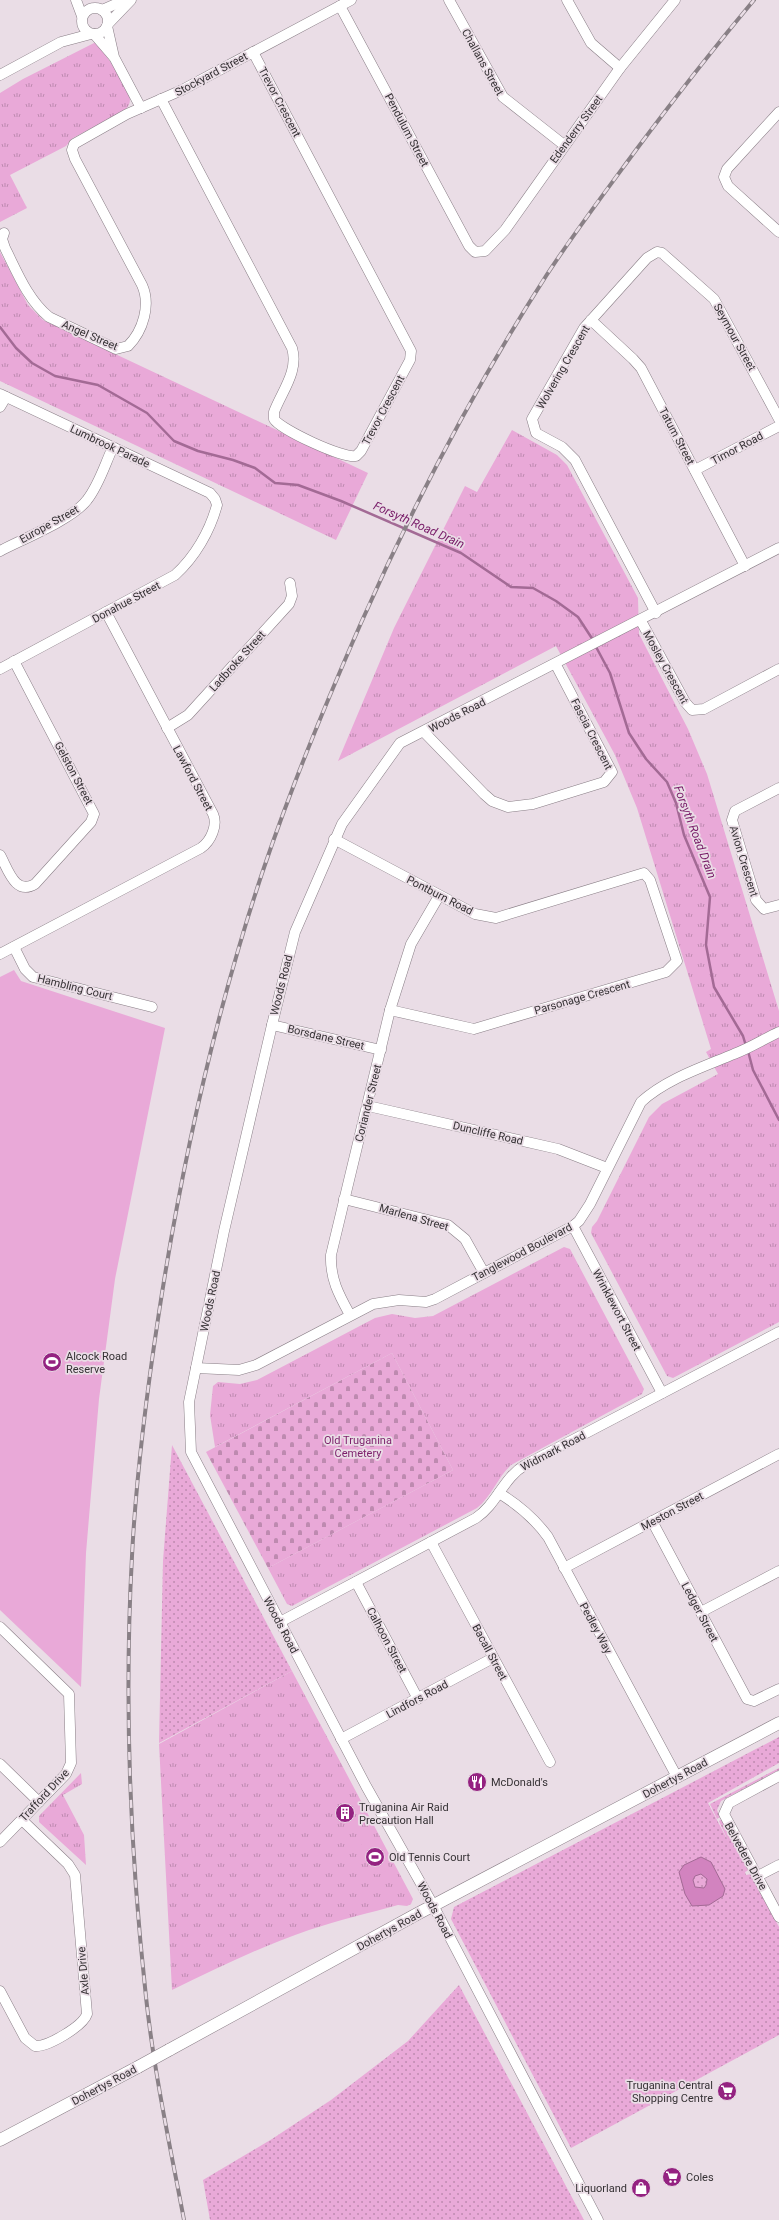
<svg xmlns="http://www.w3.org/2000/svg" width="779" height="2220" font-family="Roboto,sans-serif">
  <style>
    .grass { fill: url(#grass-dots) }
    .cemetery { fill: url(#cemetery-stones) }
    .park { fill: url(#park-tufts) }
    .garden { fill: #e9a9d8 }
    .water { fill: #d283bf; stroke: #a36a95; fill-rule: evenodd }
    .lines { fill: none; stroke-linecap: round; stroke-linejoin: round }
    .stream { stroke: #a36a95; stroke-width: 2.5 }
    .minor-casing { stroke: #897e86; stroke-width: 11 }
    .major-casing { stroke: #897e86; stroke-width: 13 }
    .minor { stroke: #fff; stroke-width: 10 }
    .major { stroke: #fff; stroke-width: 12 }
    .rail-casing { stroke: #898086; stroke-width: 4 }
    .rail { stroke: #eadde6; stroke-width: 2.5; stroke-dasharray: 8; stroke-linecap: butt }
    .major-bridge-casing { stroke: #897e86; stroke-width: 13; stroke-linecap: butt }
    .major-bridge { stroke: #fff; stroke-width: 12 }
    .labels { text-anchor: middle; stroke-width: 3.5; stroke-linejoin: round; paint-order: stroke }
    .street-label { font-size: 11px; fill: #353134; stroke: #eadde6 }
    .poi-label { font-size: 11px; fill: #353134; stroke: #eadde6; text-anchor: start }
    .park-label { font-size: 11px; fill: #7c1f6b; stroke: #eadde6 }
    .water-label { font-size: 12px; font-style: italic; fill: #771a67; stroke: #eadde6 }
  </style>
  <defs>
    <pattern id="grass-dots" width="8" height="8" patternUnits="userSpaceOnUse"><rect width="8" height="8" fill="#e9a9d8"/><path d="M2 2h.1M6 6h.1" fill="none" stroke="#be8ab0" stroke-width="1.8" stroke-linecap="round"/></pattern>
    <pattern id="cemetery-stones" width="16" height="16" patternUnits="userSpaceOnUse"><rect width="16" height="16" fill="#e9a9d8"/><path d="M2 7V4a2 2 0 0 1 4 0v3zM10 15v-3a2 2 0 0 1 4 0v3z" fill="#be8ab0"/></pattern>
    <pattern id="park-tufts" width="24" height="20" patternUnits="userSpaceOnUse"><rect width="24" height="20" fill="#e9a9d8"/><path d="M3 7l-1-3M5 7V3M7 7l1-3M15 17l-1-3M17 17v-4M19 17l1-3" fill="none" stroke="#be8ab0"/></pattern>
  </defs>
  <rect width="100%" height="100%" fill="#eadde6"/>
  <g class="grass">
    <polygon points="172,1445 292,1671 159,1743 163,1561"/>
    <polygon points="779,1737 779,1763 708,1803 728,1841 719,1821 722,1819 749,1870 745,1872 746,1875 751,1874 779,1927 779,2035 571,2148 451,1919 454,1907"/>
    <polygon points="779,1768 779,1770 721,1801 717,1810 720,1817 717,1819 710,1804"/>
    <polygon points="459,1985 584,2220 210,2220 203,2180 272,2139 331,2100 408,2041"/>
  </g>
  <polygon class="cemetery" points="392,1353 453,1470 268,1568 206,1452"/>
  <g class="park">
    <path d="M 96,42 C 105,54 128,85 130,99 C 130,104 128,107 125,110 L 73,138 L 66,146 L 10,175 L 27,208 L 0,222 L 0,93 L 23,79 Z"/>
    <polygon points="0,252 28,305 43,320 368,473 336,540 0,381"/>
    <polygon points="512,430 557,455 567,465 638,598 639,634 688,729 707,774 779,1011 779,1322 673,1378 667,1376 591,1233 592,1227 597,1221 649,1117 662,1104 718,1074 706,1052 711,1049 637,808 615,755 556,646 338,761 394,628 465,486 477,492"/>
    <path d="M 564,1247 L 570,1249 L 644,1389 L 642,1394 L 511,1465 C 497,1478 492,1496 477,1508 L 292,1606 L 287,1604 L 268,1568 L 453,1470 L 392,1353 L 215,1447 L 210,1415 L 213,1386 L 218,1382 L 240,1384 L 257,1380 L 375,1318 L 392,1314 L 415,1318 L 433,1316 Z"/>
    <path d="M 292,1671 L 413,1899 L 411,1904 L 407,1906 L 398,1905 C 369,1913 339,1920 309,1930 C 262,1946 217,1968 172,1990 L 159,1744 Z"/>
    <polygon points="81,1773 82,1784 63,1795 84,1835 86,1865 39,1822 39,1816"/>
  </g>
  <g class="garden">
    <polygon points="14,970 21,981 165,1028 115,1279 99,1399 86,1553 81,1687 0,1610 0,977"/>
    <polygon points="374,1838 390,1869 376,1875 360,1845"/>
  </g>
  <path class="water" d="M 701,1857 L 711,1862 L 725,1889 L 723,1896 L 709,1905 L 692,1906 L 685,1894 L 679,1872 L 684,1865 ZM 701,1874 L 707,1879 L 706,1885 L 704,1888 L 695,1887 L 693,1880 L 695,1876 Z"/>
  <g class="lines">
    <g class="stream">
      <polyline points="0,327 16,348 32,363 55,376 98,385 147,413 174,441 198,451 233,460 255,468 275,483 298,485 341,501 461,553 511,587 533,588 556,601 578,617 593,640"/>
      <polyline points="595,645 610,673 629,733 646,759 667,782 676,803 684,835 710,897 706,945 714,987 743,1036 746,1046"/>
      <polyline points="748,1051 753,1070 779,1120"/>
    </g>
    <g class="minor-casing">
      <g id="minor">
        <polyline points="76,0 82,16"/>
        <polyline points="449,0 503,97 564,145"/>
        <polyline points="567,0 591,43 620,68"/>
        <polyline points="340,6 469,246 475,252 485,251 505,230 620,68 675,0"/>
        <circle cx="95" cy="21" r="13"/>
        <polyline points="102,10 125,0"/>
        <polyline points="108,24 131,0"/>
        <polyline points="107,26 114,57 141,108"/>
        <polyline points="94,34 113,56"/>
        <polyline points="0,75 61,42 91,34"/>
        <path d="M 161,99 L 292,348 C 299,371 282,391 274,412 L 274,419 C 281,430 344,459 356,456 L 361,451 L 410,360 L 411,351 L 253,52"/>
        <polyline points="779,112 727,169 724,177 728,186 779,232"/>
        <path d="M 4,233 L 2,239 L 5,248 C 17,272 28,300 49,317 L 116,349 L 128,346 C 143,331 151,305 142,285 L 75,159 L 72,150 L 74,144 L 127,114 L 182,90 L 351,0"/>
        <polyline points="591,320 633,359 641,368 745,566"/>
        <path d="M 0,394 L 210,493 L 215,499 L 217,505 C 210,531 195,557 175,575 L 0,669"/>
        <polyline points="0,407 6,397"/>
        <polyline points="695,470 779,426"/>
        <path d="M 0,551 C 23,539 73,519 87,500 C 99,485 105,464 113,447"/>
        <polyline points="656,613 575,460 562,447 536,433 532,419 584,328 647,258 657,252 662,253 714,299 779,419"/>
        <polyline points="641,621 685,702 692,710 704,709 779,669"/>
        <polyline points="167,728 188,715 289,604 292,596 290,583"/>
        <polyline points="424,732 484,794 492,801 508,807 533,804 604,782 612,772 556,665"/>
        <polyline points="779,788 735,811 732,820 756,900 764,909 779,905"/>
        <polyline points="334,839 475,914 496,918 644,873 650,880 677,961 666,972 474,1029 390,1010"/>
        <path d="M 0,855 C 8,869 15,896 35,884 L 91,822 L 94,814 L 14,661"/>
        <polyline points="14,947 25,969 33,977 152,1007"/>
        <path d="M 0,954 L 201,848 C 211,841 218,825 213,814 L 106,612"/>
        <polyline points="272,1025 381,1050"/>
        <polyline points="368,1106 558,1149 607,1168"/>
        <polyline points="344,1199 448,1225 465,1239 484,1273"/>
        <polyline points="573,1226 662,1393"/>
        <path d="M 350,1315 C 339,1295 330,1279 331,1255 L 390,1010 L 411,944 L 439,896"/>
        <path d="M 196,1368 L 239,1370 L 256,1365 L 373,1304 L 399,1300 L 426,1302 L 435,1299 L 573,1226 L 579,1221 L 590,1204 L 641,1102 C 666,1079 703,1067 734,1054 C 750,1048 764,1039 779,1032"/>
        <path d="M 499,1493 C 517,1504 535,1519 548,1537 L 677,1777"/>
        <polyline points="652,1521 747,1699 754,1701 779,1689"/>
        <polyline points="431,1542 550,1762"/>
        <polyline points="564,1568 779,1454"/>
        <polyline points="356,1582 418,1699"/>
        <polyline points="701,1612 779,1571"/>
        <path d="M 280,1622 L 476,1518 C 497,1504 503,1478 525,1465 L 779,1332"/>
        <polyline points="0,1627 69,1694 71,1763 66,1774 0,1842"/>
        <polyline points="341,1739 493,1658"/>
        <polyline points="0,1764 39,1802"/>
        <polyline points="779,1776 729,1803 724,1814 779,1917"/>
        <polyline points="758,1876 779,1865"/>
        <path d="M 0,1991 L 25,2038 L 35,2046 C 48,2047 83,2026 87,2014 L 75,1875 L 68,1864 L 22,1820"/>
        <polyline points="598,2220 433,1905 366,1786 191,1452 189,1402 224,1231 272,1025 295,932 342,824 400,743 779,548"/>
      </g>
    </g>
    <g class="major-casing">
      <g id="major">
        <polyline points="169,2050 417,1914 779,1723"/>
        <polyline points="0,2140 138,2067"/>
      </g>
    </g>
    <use href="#minor" class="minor"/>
    <use href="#major" class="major"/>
    <g class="rail-casing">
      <path id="rail" d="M 184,2220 C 170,2146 154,2072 146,1997 C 130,1851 124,1702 132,1556 C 136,1477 146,1398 158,1319 C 177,1193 203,1069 239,947 C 271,836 315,728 361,623 C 414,503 475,387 546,276 C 574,233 605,192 636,150 C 674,99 713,49 754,0"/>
    </g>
    <use href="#rail" class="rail"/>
    <g class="major-bridge-casing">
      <polyline id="major-bridge" points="138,2067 169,2050"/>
    </g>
    <use href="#major-bridge" class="major-bridge"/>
  </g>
  <defs>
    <g id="stadium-disc" transform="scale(1)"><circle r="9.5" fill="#942281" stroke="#eadde6"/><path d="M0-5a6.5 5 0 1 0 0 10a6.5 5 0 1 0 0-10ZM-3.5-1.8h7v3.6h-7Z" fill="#fff"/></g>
    <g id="restaurant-disc" transform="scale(1)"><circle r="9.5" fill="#942281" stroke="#eadde6"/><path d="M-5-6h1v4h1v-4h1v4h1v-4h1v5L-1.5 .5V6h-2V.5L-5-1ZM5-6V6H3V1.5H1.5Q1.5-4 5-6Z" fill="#fff"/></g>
    <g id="building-disc" transform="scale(1)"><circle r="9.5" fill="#942281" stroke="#eadde6"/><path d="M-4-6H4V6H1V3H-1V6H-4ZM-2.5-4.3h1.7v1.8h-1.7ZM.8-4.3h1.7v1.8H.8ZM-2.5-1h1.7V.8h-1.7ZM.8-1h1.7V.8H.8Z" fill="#fff"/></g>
    <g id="supermarket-disc" transform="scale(1)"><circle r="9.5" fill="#942281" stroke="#eadde6"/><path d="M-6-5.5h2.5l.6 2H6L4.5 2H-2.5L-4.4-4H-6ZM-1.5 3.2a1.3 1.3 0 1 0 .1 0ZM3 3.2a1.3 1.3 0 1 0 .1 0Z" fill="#fff"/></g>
    <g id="shop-disc" transform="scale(1)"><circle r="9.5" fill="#942281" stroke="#eadde6"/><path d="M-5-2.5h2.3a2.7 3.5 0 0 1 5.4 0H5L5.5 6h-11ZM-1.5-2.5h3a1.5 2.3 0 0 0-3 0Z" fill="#fff"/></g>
  </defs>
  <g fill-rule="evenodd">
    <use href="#stadium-disc" x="52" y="1362"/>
    <use href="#restaurant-disc" x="477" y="1782"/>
    <use href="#building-disc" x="345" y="1813"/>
    <use href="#stadium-disc" x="375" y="1857"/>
    <use href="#supermarket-disc" x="727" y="2091"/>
    <use href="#supermarket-disc" x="672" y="2177"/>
    <use href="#shop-disc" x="641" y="2188"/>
  </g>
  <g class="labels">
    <g class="street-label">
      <text transform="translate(483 62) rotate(61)" y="4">Challans Street</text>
      <text transform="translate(211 74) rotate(-28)" y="4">Stockyard Street</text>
      <text transform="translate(280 102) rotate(62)" y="4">Trevor Crescent</text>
      <text transform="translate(576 129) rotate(-54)" y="4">Edenderry Street</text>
      <text transform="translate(407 130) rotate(62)" y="4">Pendulum Street</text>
      <text transform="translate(90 335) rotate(23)" y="4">Angel Street</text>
      <text transform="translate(735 337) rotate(61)" y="4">Seymour Street</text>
      <text transform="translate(563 367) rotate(-60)" y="4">Wolvering Crescent</text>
      <text transform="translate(383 410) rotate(-62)" y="4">Trevor Crescent</text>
      <text transform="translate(677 436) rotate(62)" y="4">Tatum Street</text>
      <text transform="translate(110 446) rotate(25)" y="4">Lumbrook Parade</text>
      <text transform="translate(737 448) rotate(-28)" y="4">Timor Road</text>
      <text transform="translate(49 524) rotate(-29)" y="4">Europe Street</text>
      <text transform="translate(126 602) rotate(-28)" y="4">Donahue Street</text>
      <text transform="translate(237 661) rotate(-48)" y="4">Ladbroke Street</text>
      <text transform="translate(666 667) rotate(61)" y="4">Mosley Crescent</text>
      <text transform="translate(457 715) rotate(-27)" y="4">Woods Road</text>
      <text transform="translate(592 734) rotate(63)" y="4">Fascia Crescent</text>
      <text transform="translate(74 773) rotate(62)" y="4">Gelston Street</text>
      <text transform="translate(193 778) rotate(62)" y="4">Lawford Street</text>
      <text transform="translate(744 861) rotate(73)" y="4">Avion Crescent</text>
      <text transform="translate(440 895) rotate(27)" y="4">Pontburn Road</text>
      <text transform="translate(281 985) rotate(-76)" y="4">Woods Road</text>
      <text transform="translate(75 987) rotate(14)" y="4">Hambling Court</text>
      <text transform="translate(582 997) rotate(-16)" y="4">Parsonage Crescent</text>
      <text transform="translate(326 1037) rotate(13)" y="4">Borsdane Street</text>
      <text transform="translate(368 1103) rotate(-76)" y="4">Coriander Street</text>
      <text transform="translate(488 1133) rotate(13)" y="4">Duncliffe Road</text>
      <text transform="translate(414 1217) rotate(16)" y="4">Marlena Street</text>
      <text transform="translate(522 1252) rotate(-28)" y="4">Tanglewood Boulevard</text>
      <text transform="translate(210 1301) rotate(-78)" y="4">Woods Road</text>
      <text transform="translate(617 1310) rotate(62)" y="4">Wrinklewort Street</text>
      <text transform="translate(553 1451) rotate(-28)" y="4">Widmark Road</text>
      <text transform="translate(672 1511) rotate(-28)" y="4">Meston Street</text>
      <text transform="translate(700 1612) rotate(62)" y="4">Ledger Street</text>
      <text transform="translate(281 1625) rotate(62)" y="4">Woods Road</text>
      <text transform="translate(596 1628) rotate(62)" y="4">Pedley Way</text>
      <text transform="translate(387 1640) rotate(62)" y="4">Calhoon Street</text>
      <text transform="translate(490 1652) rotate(62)" y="4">Bacall Street</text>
      <text transform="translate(417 1699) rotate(-28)" y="4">Lindfors Road</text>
      <text transform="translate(675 1778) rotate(-28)" y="4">Dohertys Road</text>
      <text transform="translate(44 1795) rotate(-47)" y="4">Trafford Drive</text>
      <text transform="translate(746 1856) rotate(61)" y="4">Belvedere Drive</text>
      <text transform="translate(435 1910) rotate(62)" y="4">Woods Road</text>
      <text transform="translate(389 1930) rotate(-29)" y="4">Dohertys Road</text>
      <text transform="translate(83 1971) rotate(-95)" y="4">Axle Drive</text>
      <text transform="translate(104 2085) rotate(-28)" y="4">Dohertys Road</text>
    </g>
    <g class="poi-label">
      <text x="66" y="1360">Alcock Road<tspan x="66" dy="13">Reserve</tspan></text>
      <text x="491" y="1786">McDonald's</text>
      <text x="359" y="1811">Truganina Air Raid<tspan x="359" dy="13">Precaution Hall</tspan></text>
      <text x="389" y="1861">Old Tennis Court</text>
      <text x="713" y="2089" text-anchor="end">Truganina Central<tspan x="713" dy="13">Shopping Centre</tspan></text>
      <text x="686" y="2181">Coles</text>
      <text x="627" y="2192" text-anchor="end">Liquorland</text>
    </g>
    <g class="park-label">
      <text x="358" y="1444">Old Truganina<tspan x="358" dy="13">Cemetery</tspan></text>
    </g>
    <g class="water-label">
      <text transform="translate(419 525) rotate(24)" y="4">Forsyth Road Drain</text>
      <text transform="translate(695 832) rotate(69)" y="4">Forsyth Road Drain</text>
    </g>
  </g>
</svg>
